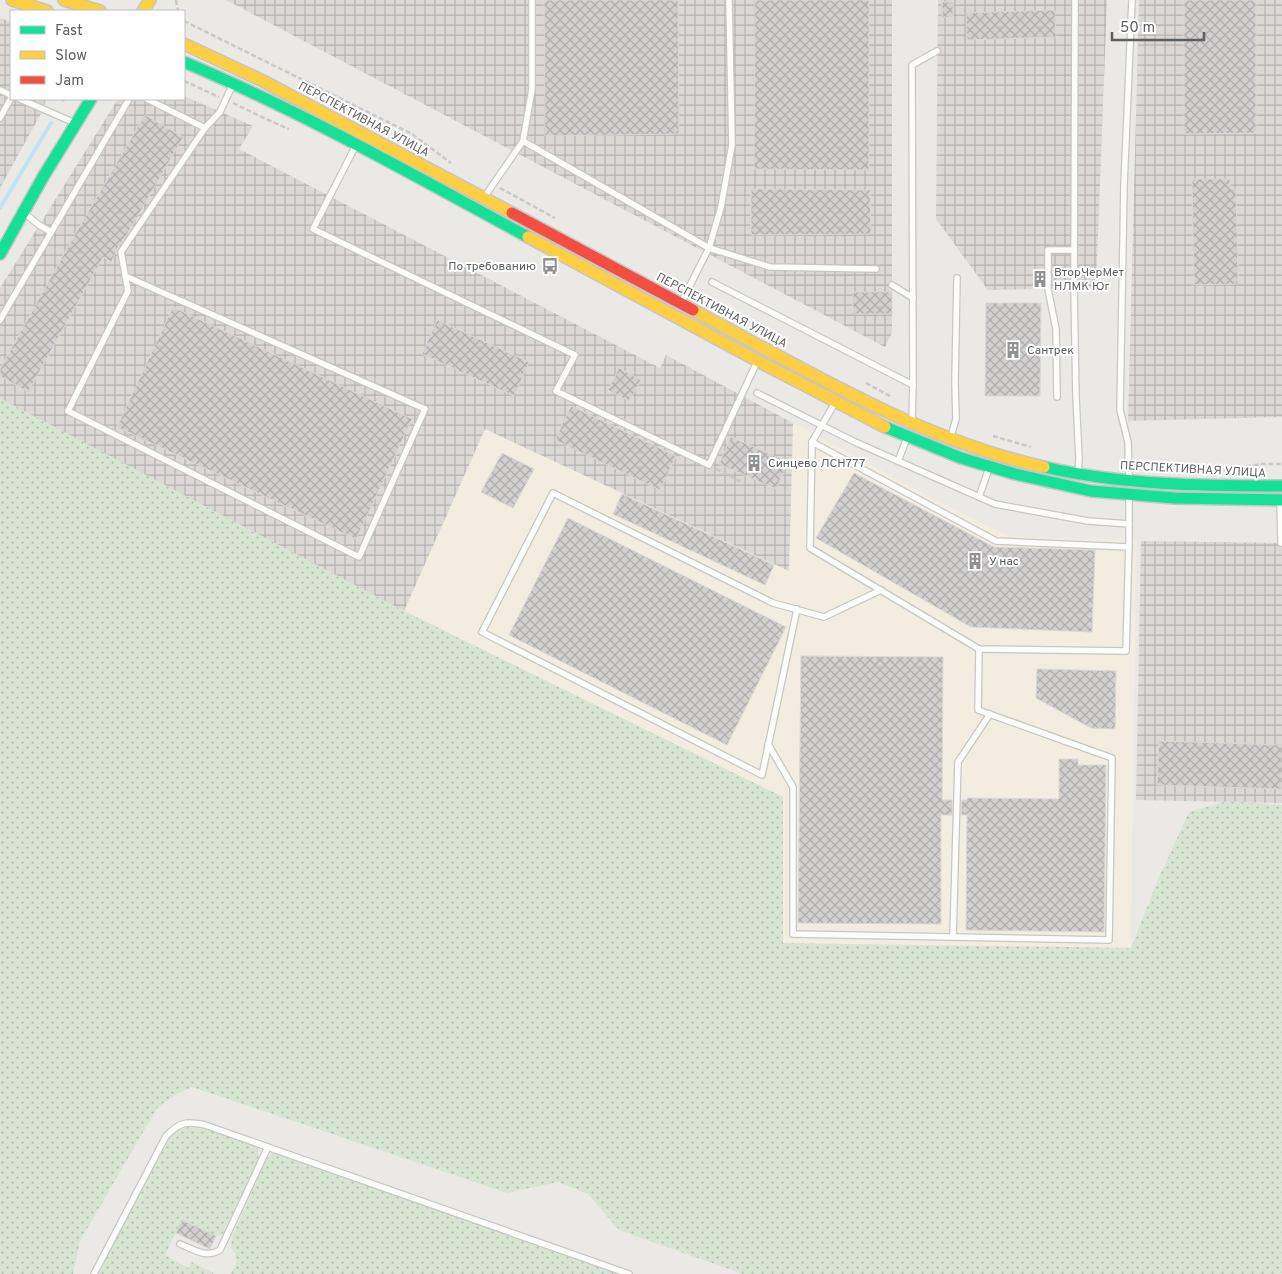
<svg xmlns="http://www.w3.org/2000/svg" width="1282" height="1274" font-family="Overpass,sans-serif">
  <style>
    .commercial { fill: #f3ece0 }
    .industrial { fill: url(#industrial-grid) }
    .grass { fill: url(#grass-dots) }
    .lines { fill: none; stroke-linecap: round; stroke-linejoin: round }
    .stream { stroke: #bfe3f0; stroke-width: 4 }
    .building { fill: url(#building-cross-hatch); stroke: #dad8d6 }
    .lane-casing { stroke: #c7c7c6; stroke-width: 8 }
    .fast-casing { stroke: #c5c6c5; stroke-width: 14 }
    .slow-casing { stroke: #c5c6c5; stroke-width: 14 }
    .jam-casing { stroke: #c5c6c5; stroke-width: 14 }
    .path { stroke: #c7cac8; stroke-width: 2.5; stroke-dasharray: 5 2.5; stroke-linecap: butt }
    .lane { stroke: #fcfcfb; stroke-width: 5.5 }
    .fast { stroke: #16e098; stroke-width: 11 }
    .slow { stroke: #ffcf43; stroke-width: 11 }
    .jam { stroke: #f24e42; stroke-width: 11 }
    .labels { text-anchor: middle; stroke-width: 4; stroke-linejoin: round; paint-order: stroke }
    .street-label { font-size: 12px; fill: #5c6063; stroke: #fff }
    .poi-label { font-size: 12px; fill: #5c6063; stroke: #fff; text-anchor: start }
  </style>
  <defs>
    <pattern id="industrial-grid" width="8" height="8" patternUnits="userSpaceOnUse" patternTransform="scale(1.25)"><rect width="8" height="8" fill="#dbd8d6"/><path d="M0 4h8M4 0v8" fill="none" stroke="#b5b3b1"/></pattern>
    <pattern id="grass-dots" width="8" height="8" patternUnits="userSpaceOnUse" patternTransform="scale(1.25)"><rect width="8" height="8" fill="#d8e5d3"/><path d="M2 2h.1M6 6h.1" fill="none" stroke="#b2bdaf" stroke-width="1.8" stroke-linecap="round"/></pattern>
    <pattern id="building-cross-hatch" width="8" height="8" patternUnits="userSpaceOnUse" patternTransform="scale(1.25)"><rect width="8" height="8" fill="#d2d0cf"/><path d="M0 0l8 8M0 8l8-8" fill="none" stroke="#aeacac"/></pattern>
  </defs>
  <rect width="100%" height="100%" fill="#ebe9e6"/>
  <polygon class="commercial" points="793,423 960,513 1009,536 1136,541 1131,948 783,943 783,797 404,611 485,429 789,571"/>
  <g class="industrial">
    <polygon points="226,0 892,0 892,333 885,347"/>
    <polygon points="938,0 1107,0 1096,288 988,290 936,219"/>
    <polygon points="1139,0 1282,0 1282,417 1128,421"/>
    <polygon points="0,18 11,22 11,99 46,99 43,110 0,188"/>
    <polygon points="184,96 253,126 239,149 660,368 666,355 793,423 789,571 485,429 404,611 0,399 0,288 118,99 184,99"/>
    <polygon points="1141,541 1282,543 1282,803 1136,800"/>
  </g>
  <g class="grass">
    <polygon points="0,398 404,611 783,797 783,943 1131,948 1159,877 1189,812 1227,801 1282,805 1282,1274 743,1274 619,1230 588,1194 558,1182 507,1193 192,1087 175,1095 157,1108 80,1241 73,1274 0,1274"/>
    <polygon points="188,1127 212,1131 258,1148 259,1159 222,1235 216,1236 182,1221 165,1255 188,1268 192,1262 215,1274 98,1274 168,1138 174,1132"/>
    <path d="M 277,1153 L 624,1274 L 230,1274 C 238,1266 239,1257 231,1248 L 232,1237 L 266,1160 L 271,1154 Z"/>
  </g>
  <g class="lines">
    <g class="stream">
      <polyline points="63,100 64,99"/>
      <polyline points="0,208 51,123"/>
    </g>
  </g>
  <g class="building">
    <polygon points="544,0 678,0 679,134 545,136"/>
    <polygon points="755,0 869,0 869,170 754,169"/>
    <polygon points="1184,0 1256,0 1256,133 1184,134"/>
    <rect x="942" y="2" width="11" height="15"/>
    <polygon points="1055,10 1056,37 967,40 966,13"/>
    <polygon points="145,115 183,137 129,231 117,249 112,262 103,257 28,392 0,376 0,369 70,243"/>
    <polygon points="1192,179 1230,179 1230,189 1236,189 1238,284 1194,285"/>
    <polygon points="751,189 870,190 871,234 751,235"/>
    <rect x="853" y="292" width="39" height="22"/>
    <polygon points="986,303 1041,303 1040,396 985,396"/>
    <polygon points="173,307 412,419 356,539 117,427"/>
    <polygon points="437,320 529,362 514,396 422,354"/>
    <polygon points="619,368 641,380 629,401 608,390"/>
    <polygon points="571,406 676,456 660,490 555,440"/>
    <polygon points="731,437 788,462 776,489 719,464"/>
    <polygon points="502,453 534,469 513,508 481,492"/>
    <polygon points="854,473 994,547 1095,550 1092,632 971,627 816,538"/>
    <polygon points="622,494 774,565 765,585 613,514"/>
    <polygon points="568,518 786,627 727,745 509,635"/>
    <polygon points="801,656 943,657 942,800 952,800 952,815 941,815 941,924 798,923"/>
    <polygon points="1037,669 1116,671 1115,729 1091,728 1036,698"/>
    <polygon points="1159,741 1282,745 1282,789 1157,785"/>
    <polygon points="1059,759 1078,759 1078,765 1106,765 1104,932 966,930 967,815 961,815 962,800 967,800 967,798 1059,799"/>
    <polygon points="182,1220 216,1236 210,1249 176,1233"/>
  </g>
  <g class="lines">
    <g class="lane-casing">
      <g id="lane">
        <polyline points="1075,0 1074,289 1076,397 1079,459 1078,473"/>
        <polyline points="0,90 11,95"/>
        <polyline points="20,99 75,123"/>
        <polyline points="147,99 205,128 220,112 233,84"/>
        <polyline points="0,118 11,98"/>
        <polyline points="523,141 709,248 770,267 876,269"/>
        <polyline points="355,147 313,229 575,355 556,391 709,465 756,364"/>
        <polyline points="485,196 523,141 532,89 532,0"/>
        <polyline points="24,213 39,225 51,232"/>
        <polyline points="125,276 425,409 359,557 68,411 128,291 121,252 205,128"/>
        <polyline points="712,282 913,385 912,419"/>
        <polyline points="892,285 913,298"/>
        <polyline points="682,301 709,248 721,207 732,145 729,0"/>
        <polyline points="0,320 129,99"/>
        <polyline points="913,385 912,65 937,51"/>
        <polyline points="757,393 855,442 995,504 1088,521 1129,524"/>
        <polyline points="1057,397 1056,329 1048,289 1048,250 1074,250"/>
        <polyline points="951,436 956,419 955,382 957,278"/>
        <polyline points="812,442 835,403"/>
        <polyline points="898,461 907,438"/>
        <polyline points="1129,479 1128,442 1120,410 1124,185 1132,0"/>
        <polyline points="1129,496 1129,541 1126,651 979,649 810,548 812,442 996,541 1129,547"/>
        <polyline points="979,497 989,468"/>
        <polyline points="1280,501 1281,543"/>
        <polyline points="797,609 762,775 482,632 553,493 773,603 824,617 881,590"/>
        <polyline points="768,744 793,787 793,934 1109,940 1112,758 978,710 979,649"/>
        <polyline points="953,937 958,762 990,714"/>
        <path d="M 180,1244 C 193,1249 206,1259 220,1250 L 268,1147"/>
        <path d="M 94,1274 L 166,1136 C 180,1122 186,1121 205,1125 L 629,1274"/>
      </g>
    </g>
    <g class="fast-casing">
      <g id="fast">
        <path d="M 184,62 C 303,112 415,176 528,237"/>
        <polyline points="0,254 43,177 91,99"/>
        <polyline points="885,427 961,458 1015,474 1091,491 1174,498 1282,500"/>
        <path d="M 1044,467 C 1122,485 1202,486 1282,486"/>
      </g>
    </g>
    <g class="slow-casing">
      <g id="slow">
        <polyline points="12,0 47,11"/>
        <polyline points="64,0 100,11"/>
        <polyline points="143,11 150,0"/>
        <polyline points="184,44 263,81 512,213"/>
        <polyline points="528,237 758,361 885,427"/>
        <path d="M 693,310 C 806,370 918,439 1044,467"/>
      </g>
    </g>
    <g class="jam-casing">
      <polyline id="jam" points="512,213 693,310"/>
    </g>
    <g class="path">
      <polyline points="176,0 178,11"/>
      <polyline points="184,21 412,134 451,163"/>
      <polyline points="184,81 219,97"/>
      <polyline points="233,103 268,120 289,129"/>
      <polyline points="500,188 555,218"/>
      <polyline points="866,383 890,396"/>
      <polyline points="993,436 1031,447"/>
      <polyline points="716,469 742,482"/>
      <polyline points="1224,470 1261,464 1282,464"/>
    </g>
    <use href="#lane" class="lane"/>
    <use href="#fast" class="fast"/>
    <use href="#slow" class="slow"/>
    <use href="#jam" class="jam"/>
  </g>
  <defs>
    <g id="bus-bare" transform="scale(1.35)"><path d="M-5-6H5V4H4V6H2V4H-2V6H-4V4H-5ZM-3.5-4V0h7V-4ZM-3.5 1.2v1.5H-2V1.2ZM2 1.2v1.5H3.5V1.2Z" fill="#8e9091" stroke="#fff" stroke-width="2.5" paint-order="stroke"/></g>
    <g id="building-bare" transform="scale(1.35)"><path d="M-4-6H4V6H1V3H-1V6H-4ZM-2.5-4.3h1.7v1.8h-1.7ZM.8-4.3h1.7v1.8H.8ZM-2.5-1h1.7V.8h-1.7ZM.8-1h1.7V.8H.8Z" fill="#8e9091" stroke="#fff" stroke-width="2.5" paint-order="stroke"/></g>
  </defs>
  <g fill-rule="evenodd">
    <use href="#bus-bare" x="550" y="266"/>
    <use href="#building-bare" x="1040" y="279"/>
    <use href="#building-bare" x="1013" y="350"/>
    <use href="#building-bare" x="754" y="463"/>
    <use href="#building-bare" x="975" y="561"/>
  </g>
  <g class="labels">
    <g class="street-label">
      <text transform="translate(364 119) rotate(28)" y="4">ПЕРСПЕКТИВНАЯ УЛИЦА</text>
      <text transform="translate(722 310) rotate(28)" y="4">ПЕРСПЕКТИВНАЯ УЛИЦА</text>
      <text transform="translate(1193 469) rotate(3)" y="4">ПЕРСПЕКТИВНАЯ УЛИЦА</text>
    </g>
    <g class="poi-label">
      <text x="536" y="270" text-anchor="end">По требованию</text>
      <text x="1054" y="276">ВторЧерМет<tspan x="1054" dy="14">НЛМК Юг</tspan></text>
      <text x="1027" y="354">Сантрек</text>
      <text x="768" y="467">Синцево ЛСН777</text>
      <text x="989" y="565">У нас</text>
    </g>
  </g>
  <rect x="10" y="10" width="175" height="90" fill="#ffffff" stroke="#bebfc1"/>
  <rect x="20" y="26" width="25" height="8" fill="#16e098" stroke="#bebfc1"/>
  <text x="55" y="35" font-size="15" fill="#5c6063">Fast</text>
  <rect x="20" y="51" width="25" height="8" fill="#ffcf43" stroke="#bebfc1"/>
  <text x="55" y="60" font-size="15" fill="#5c6063">Slow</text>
  <rect x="20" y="76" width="25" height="8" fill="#f24e42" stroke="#bebfc1"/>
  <text x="55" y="85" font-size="15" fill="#5c6063">Jam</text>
  <path d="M1112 32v8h92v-8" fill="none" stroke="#5c6063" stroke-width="2.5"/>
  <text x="1120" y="32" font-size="15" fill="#5c6063" stroke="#ffffff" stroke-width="4" paint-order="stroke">50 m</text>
</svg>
